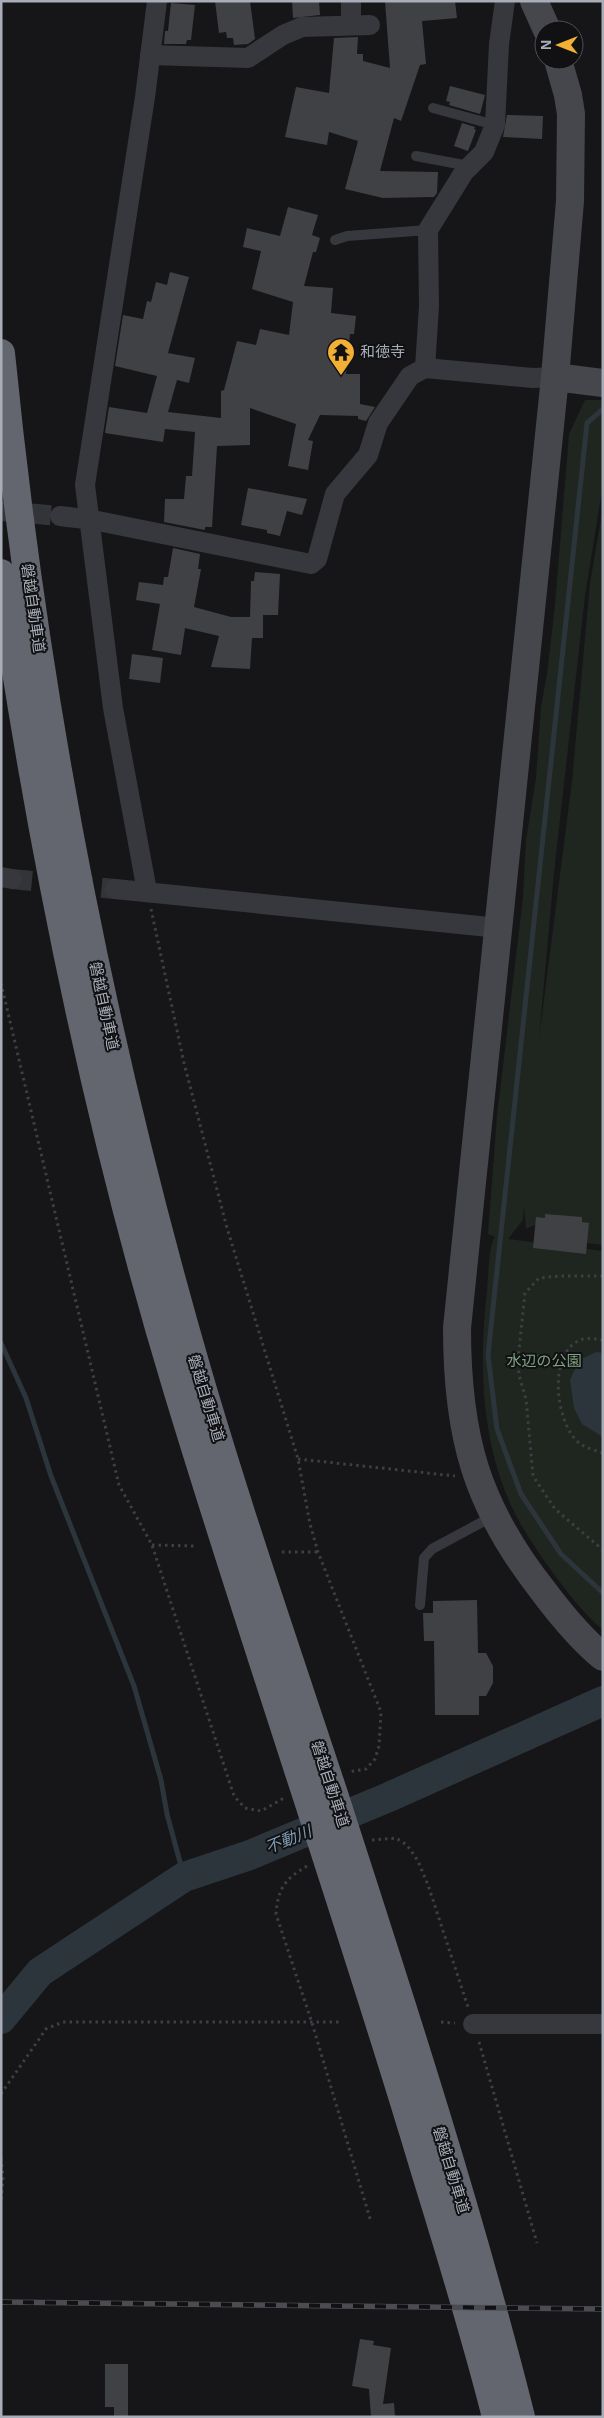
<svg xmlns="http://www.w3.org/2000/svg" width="604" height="2418" font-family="Arial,'Noto Sans JP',sans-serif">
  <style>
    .green { fill: #1e261f }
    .water { fill: #2c353c }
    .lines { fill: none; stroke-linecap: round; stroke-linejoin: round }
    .stream { stroke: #2c353c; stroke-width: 5 }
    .river { stroke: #2c353c; stroke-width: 30 }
    .building { fill: #404145 }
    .street-tunnel { stroke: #333438; stroke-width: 20; stroke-dasharray: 20 10; stroke-linecap: butt }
    .path { stroke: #3d3f44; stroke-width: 3; stroke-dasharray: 2.5 4; stroke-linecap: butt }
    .lane { stroke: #37383d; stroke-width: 10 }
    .street { stroke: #37383d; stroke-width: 20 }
    .secondary { stroke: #45474d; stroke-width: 28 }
    .highway { stroke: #63666e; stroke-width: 28 }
    .rail-casing { stroke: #4a4c52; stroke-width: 5.5 }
    .rail { stroke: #111113; stroke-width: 4; stroke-dasharray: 11; stroke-linecap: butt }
    .labels { text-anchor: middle; stroke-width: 4; stroke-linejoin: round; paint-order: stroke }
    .poi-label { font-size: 15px; fill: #a8adb8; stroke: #111113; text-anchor: start }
    .street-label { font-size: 15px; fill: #a8adb8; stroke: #111113 }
    .park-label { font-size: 15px; fill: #7fa381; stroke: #111113 }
    .water-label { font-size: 16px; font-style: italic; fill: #7f9bb3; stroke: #111113 }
  </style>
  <rect width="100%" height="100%" fill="#161618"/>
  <path class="green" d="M 585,400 L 603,400 L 603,484 L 585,596 L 554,873 L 539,1039 L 572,781 L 590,583 L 603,507 L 603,1245 L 540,1238 L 542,1217 L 539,1223 L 526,1229 L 524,1206 L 523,1220 L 508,1239 L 603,1251 L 603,1630 C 583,1613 566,1591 551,1570 C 533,1545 516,1520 505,1491 C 481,1430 479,1357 487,1292 C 488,1280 489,1243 495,1237 L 488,1234 L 497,1116 L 523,897 L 526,840 L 536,778 L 541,707 L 547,674 L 555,605 L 569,434 Z"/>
  <polygon class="water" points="596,1352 603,1353 603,1437 582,1424 574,1408 570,1380 579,1360"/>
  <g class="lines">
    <g class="stream">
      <polyline points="603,409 587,423 488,1355 497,1429 521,1494 561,1554 603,1593"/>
      <polyline points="1,1343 26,1398 51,1476 134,1686 161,1780 167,1814 184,1877"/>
    </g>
    <polyline class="river" points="1,2019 40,1972 184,1877 250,1855 389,1797 603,1701"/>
  </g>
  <g class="building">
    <polygon points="215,1 250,1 255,39 248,44 234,45 233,38 227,38 226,32 219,33"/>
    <polygon points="292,1 319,1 320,15 293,18"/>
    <polygon points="385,1 455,1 457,18 422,21 426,64 420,65 401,121 394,118 380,171 438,172 437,193 434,197 383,198 345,189 358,141 329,132 327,145 285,137 296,87 329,93 334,38 358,37 357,54 363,54 363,61 390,68"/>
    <polygon points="171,3 195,5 191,40 187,40 186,44 164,44 165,31 168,31"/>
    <polygon points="450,86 485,95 480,114 449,105 450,102 446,101"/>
    <polygon points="507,115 543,116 542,139 503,137"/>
    <polygon points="462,123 475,127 474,129 476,130 468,151 454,146"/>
    <polygon points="288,207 318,215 312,235 320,238 316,252 313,252 304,286 333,288 331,313 356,316 354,334 350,334 346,374 360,374 360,404 375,407 366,421 358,419 358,416 320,415 308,440 313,441 308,470 288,466 296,424 250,408 250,445 217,446 212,527 205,527 205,530 164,522 165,499 184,499 186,476 192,476 195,432 165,429 163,442 105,433 109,407 147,413 157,376 115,366 123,315 143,319 147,301 151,302 156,282 167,285 170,272 189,277 168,353 195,358 189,383 177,380 168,412 221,418 221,391 224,390 237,341 256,345 260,329 289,335 293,302 252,289 261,251 243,247 247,228 280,236"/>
    <polygon points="248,488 307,499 302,515 287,511 280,536 267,533 267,530 241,525"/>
    <polygon points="173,548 200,554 198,569 201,569 194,607 231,617 250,617 251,581 254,581 255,572 280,574 278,615 263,615 263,638 252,638 250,669 211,667 219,636 185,628 181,655 152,650 160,604 136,600 139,582 163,585 164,577 168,577"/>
    <polygon points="132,654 163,658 160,683 129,679"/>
    <polygon points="545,1214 582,1217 582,1222 589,1223 586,1254 533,1248 536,1217 545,1218"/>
    <polygon points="477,1600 478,1653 486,1653 493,1666 493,1683 486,1696 479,1696 479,1715 435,1715 434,1641 424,1641 423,1613 433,1613 433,1601"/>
    <polygon points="360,2339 374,2341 373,2345 391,2348 383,2404 394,2403 395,2417 371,2417 369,2389 352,2386"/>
    <polygon points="105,2364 128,2364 128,2417 114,2417 114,2407 105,2407"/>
  </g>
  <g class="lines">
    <g class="street-tunnel">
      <polyline points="1,511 60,516"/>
      <polyline points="12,879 115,889"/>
    </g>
    <g class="path">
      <polyline points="151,909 184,1063 227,1228 298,1459 310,1524 318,1552 381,1712 379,1746 375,1759 366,1769 348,1772"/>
      <polyline points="1,983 119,1485 152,1545 234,1796 245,1808 261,1811 284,1798"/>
      <polyline points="603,1276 559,1276 539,1278 525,1293 518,1359 519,1375 526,1399 533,1476 555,1509 603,1550"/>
      <path d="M 603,1340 C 595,1339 587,1337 580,1340 C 547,1354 556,1423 578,1442 C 585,1448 595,1450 603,1453"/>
      <polyline points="518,1359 531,1355 561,1360"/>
      <polyline points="298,1459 455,1476"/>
      <polyline points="152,1545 195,1546"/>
      <polyline points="282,1552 318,1552"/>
      <polyline points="372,1840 396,1838 407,1845 418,1861 428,1885 468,2007"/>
      <path d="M 307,1866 C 285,1879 278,1888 276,1914 L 312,2023 L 371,2222"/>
      <polyline points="441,2022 455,2023"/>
      <polyline points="479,2042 537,2243"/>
      <polyline points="1,2094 46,2029 63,2022 339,2022"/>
      <polyline points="1,2158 3,2177 1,2202"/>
    </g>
    <g class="lane">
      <polyline points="433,108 495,125"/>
      <polyline points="416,156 469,166"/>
      <polyline points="335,240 347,236 428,230"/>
      <polyline points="420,1605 424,1558 432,1549 484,1521"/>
    </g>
    <g class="street">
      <polyline points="351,1 351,24"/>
      <polyline points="150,55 248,58 283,35 302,27 370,25"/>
      <polyline points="425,368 533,378 555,377"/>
      <polyline points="60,516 93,520 311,564 317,559 335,494 368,455 378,423 410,376 425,368 429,306 428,230 464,172 484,152 495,125 499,44 505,1"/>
      <polyline points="1,877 12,879"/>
      <polyline points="115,889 499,928"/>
      <polyline points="147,891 113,708 85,485 145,97 157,1"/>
      <polyline points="473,2024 603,2024"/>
    </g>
    <g class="secondary">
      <polyline points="534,1 547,30"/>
      <path d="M 558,60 L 568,95 L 571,114 L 570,201 L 555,377 L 457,1328 C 457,1436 476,1506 544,1592 C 562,1616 580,1638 603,1657"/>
      <polyline points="555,377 603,383"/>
    </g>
    <g class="highway">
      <path d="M 1,353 C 35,699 101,1039 198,1373 C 239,1513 287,1652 333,1791 C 400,1998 468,2206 521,2417"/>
      <path d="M 1,573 C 41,849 96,1122 177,1389 C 256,1650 346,1907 424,2168 C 449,2250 475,2333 496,2417"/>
    </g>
    <g class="rail-casing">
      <polyline id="rail" points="1,2302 603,2309"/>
    </g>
    <use href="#rail" class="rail"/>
  </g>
  <defs>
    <g id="temple-pin" transform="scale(1.4375)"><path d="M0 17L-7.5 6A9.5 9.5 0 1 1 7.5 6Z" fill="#f2b134" stroke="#111113"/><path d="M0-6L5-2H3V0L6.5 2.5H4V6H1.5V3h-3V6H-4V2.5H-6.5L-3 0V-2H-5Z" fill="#111"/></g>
  </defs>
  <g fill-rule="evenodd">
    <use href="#temple-pin" x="341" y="352"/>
  </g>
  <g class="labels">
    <g class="poi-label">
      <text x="360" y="357">和徳寺</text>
    </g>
    <g class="street-label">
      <text transform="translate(33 608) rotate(82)" y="5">磐越自動車道</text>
      <text transform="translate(104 1006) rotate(78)" y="5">磐越自動車道</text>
      <text transform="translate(206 1398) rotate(73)" y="5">磐越自動車道</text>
      <text transform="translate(330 1784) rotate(72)" y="5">磐越自動車道</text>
      <text transform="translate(451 2170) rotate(73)" y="5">磐越自動車道</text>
    </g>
    <g class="park-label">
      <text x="544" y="1366">水辺の公園</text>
    </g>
    <g class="water-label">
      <text transform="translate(288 1839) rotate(-22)" y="6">不動川</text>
    </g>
  </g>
  <rect width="604" height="2418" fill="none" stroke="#a8adb8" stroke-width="5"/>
  <g transform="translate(559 45) rotate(270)"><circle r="24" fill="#111113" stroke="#4d4f55"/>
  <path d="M0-4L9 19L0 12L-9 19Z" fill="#f2b134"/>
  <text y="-8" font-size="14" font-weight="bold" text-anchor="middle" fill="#a8adb8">N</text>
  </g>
</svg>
